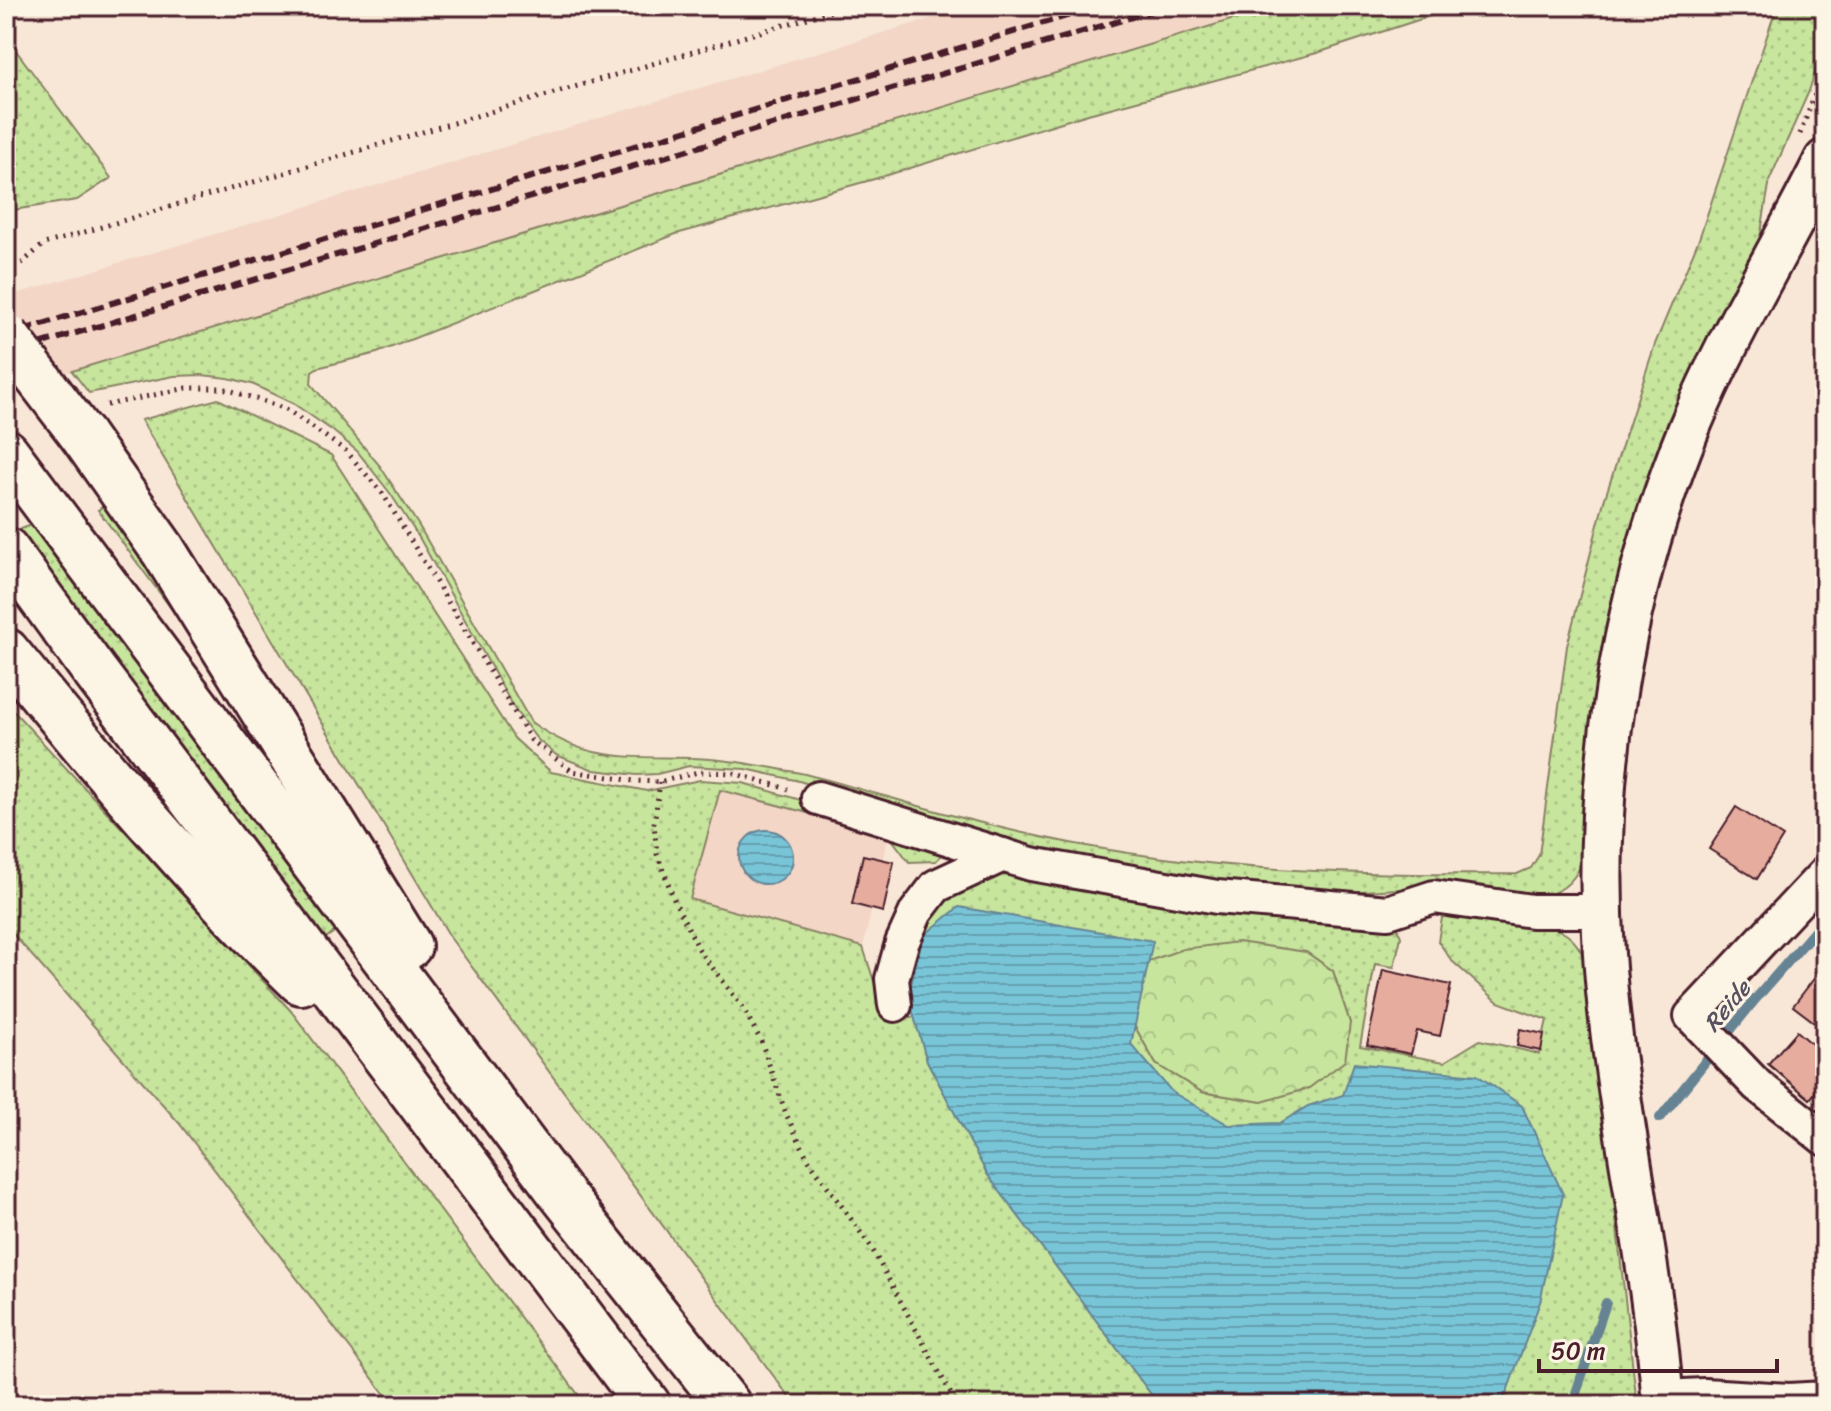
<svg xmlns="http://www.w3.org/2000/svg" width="1831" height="1411" font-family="Sriracha,sans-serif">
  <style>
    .built { fill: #f3d6c6 }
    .grass { fill: url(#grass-dots); stroke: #888264; stroke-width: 2 }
    .forest { fill: url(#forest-crowns); stroke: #888264; stroke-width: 2 }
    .water { fill: url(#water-rules); stroke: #668393; stroke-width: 2 }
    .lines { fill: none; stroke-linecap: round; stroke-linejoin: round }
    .stream { stroke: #668393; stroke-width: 10 }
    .building { fill: #e6ad9f; stroke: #4a1f2b; stroke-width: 2 }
    .minor-casing { stroke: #4a1f2b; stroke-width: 38 }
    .major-casing { stroke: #4a1f2b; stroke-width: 46 }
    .highway-casing { stroke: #4a1f2b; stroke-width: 50 }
    .path { stroke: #4a1f2b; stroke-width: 5; stroke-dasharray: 2 6; stroke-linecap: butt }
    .minor { stroke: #fcf5e5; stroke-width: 32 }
    .major { stroke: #fcf5e5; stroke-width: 40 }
    .highway { stroke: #fcf5e5; stroke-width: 44 }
    .rail { stroke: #4a1f2b; stroke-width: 6; stroke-dasharray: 12 6; stroke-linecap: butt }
    .highway-bridge-casing { stroke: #4a1f2b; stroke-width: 50; stroke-linecap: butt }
    .highway-bridge { stroke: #fcf5e5; stroke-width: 44 }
    .labels { text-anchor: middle; stroke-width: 6; stroke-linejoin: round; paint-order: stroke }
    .water-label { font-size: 24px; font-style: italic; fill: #58515f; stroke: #fcf5e5 }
  </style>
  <defs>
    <pattern id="grass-dots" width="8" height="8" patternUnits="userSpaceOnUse" patternTransform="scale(2)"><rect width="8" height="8" fill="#c7e59d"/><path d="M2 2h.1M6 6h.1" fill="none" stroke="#acc487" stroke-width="1.8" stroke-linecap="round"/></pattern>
    <pattern id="forest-crowns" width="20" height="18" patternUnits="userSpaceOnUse" patternTransform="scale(2)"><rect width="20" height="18" fill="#c7e59d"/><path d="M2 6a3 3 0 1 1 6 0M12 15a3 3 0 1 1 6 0" fill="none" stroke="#acc487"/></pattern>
    <pattern id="water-rules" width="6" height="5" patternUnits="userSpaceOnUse" patternTransform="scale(2)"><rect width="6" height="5" fill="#79c5d8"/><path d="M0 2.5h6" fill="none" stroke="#659faf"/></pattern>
  </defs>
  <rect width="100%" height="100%" fill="#f8e7d7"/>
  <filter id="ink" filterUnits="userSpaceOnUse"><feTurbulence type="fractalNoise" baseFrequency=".0125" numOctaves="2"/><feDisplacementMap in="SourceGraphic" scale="16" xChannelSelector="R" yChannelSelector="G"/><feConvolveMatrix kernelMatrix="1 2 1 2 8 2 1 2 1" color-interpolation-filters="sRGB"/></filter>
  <g filter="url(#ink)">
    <g class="built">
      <polygon points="972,6 1277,6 6,391 6,297"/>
      <polygon points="720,790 889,834 863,947 690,900"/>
    </g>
    <g class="grass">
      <path d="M 1277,6 L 1461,6 L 1317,53 L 1088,114 L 871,180 L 676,234 L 377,353 L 317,368 L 312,371 L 311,384 L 380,466 L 419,526 L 531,722 C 587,763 628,756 692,758 C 727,759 761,766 795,772 C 826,778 857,789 888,797 C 938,812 990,826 1041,837 C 1198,871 1358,876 1517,874 L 1531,868 L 1539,855 L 1567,646 L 1604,501 L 1655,344 L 1699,239 L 1777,6 L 1825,6 L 1825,41 L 1809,91 L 1770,179 L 1758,250 L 1710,338 L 1582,862 C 1573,885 1559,893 1536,898 L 1417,888 L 1326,893 L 1261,889 L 1012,847 L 799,781 L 746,769 L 689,766 L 657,774 L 637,775 L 594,770 L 556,755 L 537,739 L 515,710 L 420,539 L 390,493 L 357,451 L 333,431 L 294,404 L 252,384 L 228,378 L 202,375 L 174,376 L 89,393 L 72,371 Z"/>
      <polygon points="6,37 111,178 77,200 6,211"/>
      <polygon points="218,399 331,455 514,738 551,772 647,791 700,780 743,783 923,836 946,850 936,861 909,862 888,834 720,790 690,899 863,947 886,1019 924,1016 1172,1405 795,1405 452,940 141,420"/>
      <polygon points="109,502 208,658 98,510"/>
      <polygon points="39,522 341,927 323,940 16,531"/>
      <polygon points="6,703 291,1011 586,1405 393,1405 179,1123 6,926"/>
      <path d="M 1017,867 L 1396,924 L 1401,937 L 1394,967 L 1375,964 L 1360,1046 L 1444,1062 L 1480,1040 L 1539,1054 L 1547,1020 L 1498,1002 L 1452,961 L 1438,941 L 1443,912 C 1473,916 1540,918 1564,933 C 1576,940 1581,951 1587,963 L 1637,1405 L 1491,1405 L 1312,1114 L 1260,1131 L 1211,1128 L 1150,1094 L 1126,1050 L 1129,1016 L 1156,1064 L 1202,1092 L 1262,1102 L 1350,1023 L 1333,971 L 1306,952 L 1140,964 L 917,988 L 903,986 L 908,947 L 946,888 Z"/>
    </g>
    <polygon class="forest" points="1238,942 1306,952 1333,971 1350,1023 1345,1061 1309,1088 1262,1102 1202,1092 1156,1064 1129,1016 1140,964 1183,949"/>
    <g class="water">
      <circle cx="766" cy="857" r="27"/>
      <polygon points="959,907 1153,941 1131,1044 1172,1092 1229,1125 1280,1123 1308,1106 1343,1095 1354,1063 1477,1075 1522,1106 1563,1194 1540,1302 1502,1405 1159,1405 987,1174 927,1061 908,996 923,936"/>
    </g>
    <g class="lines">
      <g class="stream">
        <polyline points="1660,1118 1753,1002 1825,919"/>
        <polyline points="1572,1405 1606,1303"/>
      </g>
    </g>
    <g class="building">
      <polygon points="1736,807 1783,837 1757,879 1709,849"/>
      <polygon points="863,855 894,862 883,912 852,904"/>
      <polygon points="1383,970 1451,985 1440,1036 1417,1031 1411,1054 1367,1045"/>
      <polygon points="1816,976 1825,982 1825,1016 1818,1025 1793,1006"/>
      <polygon points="1520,1029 1544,1034 1541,1051 1517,1046"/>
      <polygon points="1797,1031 1825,1055 1825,1081 1810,1099 1768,1064"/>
    </g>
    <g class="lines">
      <g class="minor-casing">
        <g id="minor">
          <polyline points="818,798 1031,864 1217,897 1388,912 1434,897 1532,911 1602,911"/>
          <polyline points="1825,873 1691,1016 1757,1085 1825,1139"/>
          <polyline points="895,1005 892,979 902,943 916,912 936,886 1003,855"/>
          <polyline points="1663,1397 1704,1395 1789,1400 1825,1398"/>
        </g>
      </g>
      <g class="major-casing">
        <path id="major" d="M 1663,1405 C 1652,1254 1614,1106 1604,954 C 1592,776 1622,592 1690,426 C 1728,334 1781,249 1825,160"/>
      </g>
      <g class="highway-casing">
        <g id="highway">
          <polyline points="82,435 163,550 409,946"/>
          <polyline points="6,452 559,1191 728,1405"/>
          <polyline points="6,550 95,672 648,1405"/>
          <path d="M 6,651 C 99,765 195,880 301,982"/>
        </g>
      </g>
      <g class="path">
        <polyline points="1800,134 1825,68"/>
        <polyline points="6,268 22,263 44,244 848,6"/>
        <polyline points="107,405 187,388 223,388 286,409 346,451 383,494 531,740 572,771 634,781 660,782 698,772 733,773 788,789"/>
        <polyline points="660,782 654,824 657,854 675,902 701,953 742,1006 761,1041 786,1114 808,1159 871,1247 957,1405"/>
      </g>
      <use href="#minor" class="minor"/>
      <use href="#major" class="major"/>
      <use href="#highway" class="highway"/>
      <g class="rail">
        <polyline points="6,335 1100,6"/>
        <polyline points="6,354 1169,6"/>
      </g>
      <g class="highway-bridge-casing">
        <polyline id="highway-bridge" points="6,336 82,435"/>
      </g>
      <use href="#highway-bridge" class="highway-bridge"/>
    </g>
  </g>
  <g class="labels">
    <g class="water-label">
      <text transform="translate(1727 1006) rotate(-50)" y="8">Reide</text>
    </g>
  </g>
  <rect width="1831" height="1411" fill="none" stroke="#fcf5e5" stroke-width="32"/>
  <rect x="16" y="16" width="1799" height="1379" fill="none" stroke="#4a1f2b" stroke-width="3" filter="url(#ink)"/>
  <path d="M1539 1359v12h238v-12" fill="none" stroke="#4a1f2b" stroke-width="4"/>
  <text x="1551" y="1359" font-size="24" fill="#4a1f2b" stroke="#fcf5e5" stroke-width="6" paint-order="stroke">50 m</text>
</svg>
